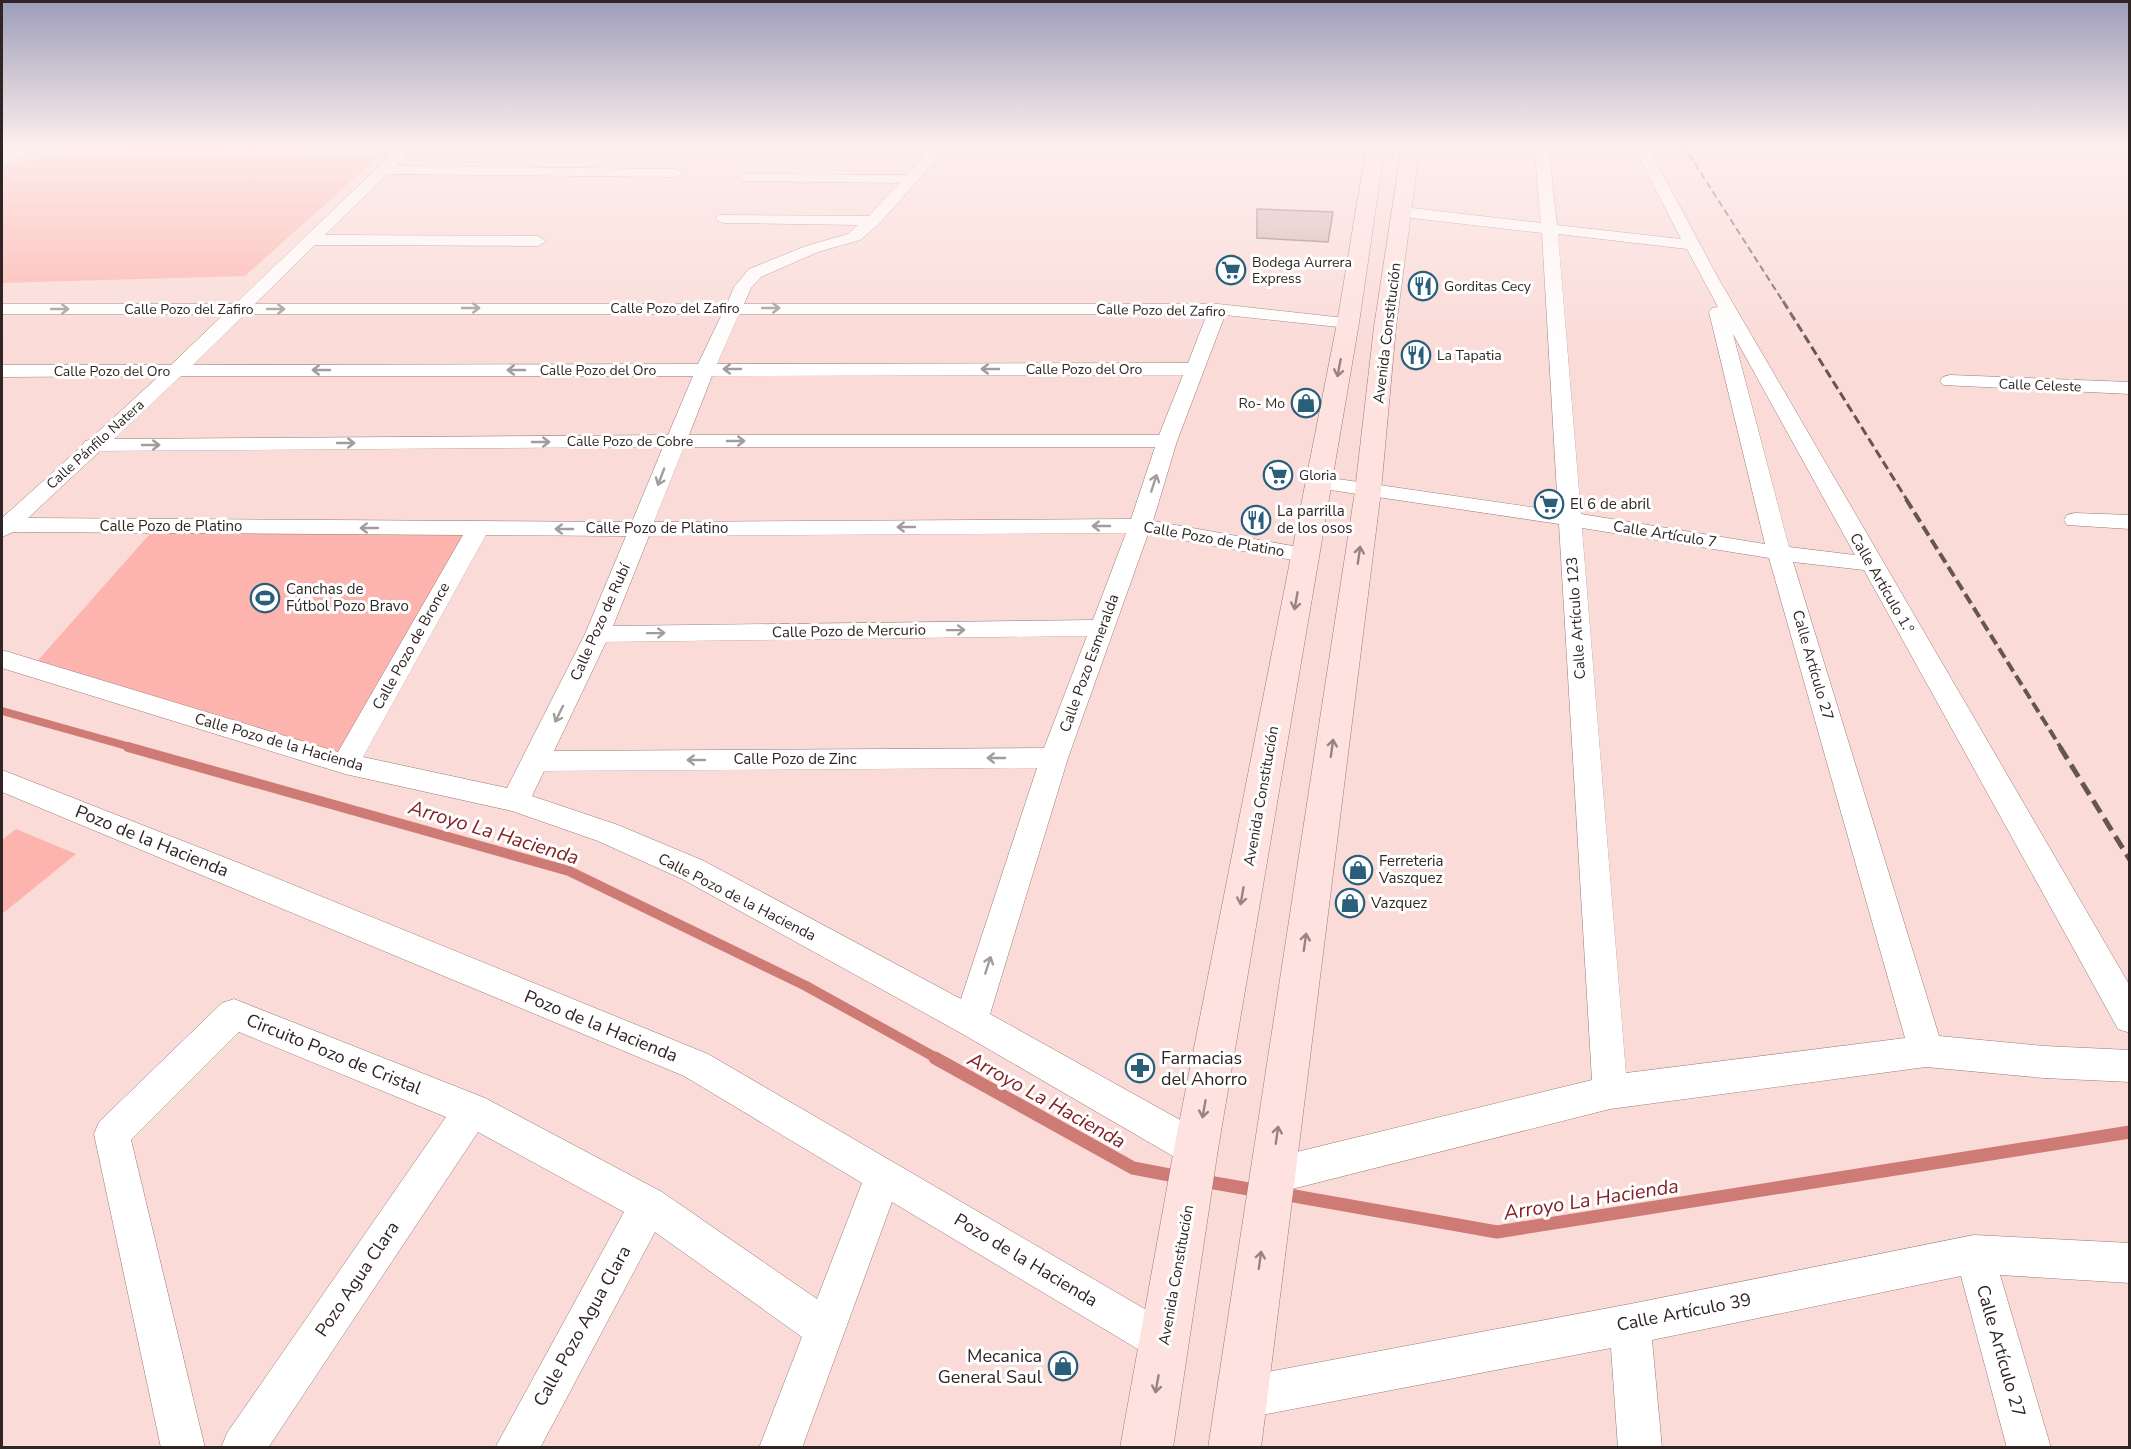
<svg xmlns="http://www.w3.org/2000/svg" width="2131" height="1449" font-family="'Nunito Sans',sans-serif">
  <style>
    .green { fill: #fdb4af }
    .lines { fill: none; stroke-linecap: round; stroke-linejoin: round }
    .stream-far2 { stroke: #ce7a75; stroke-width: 8 }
    .stream-far1 { stroke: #ce7a75; stroke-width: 10 }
    .stream { stroke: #ce7a75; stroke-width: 13 }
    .building { fill: #ceb1ae; stroke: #896e6c; stroke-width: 1.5 }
    .minor-casing { stroke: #977b79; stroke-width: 1 }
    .secondary-casing { stroke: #977b79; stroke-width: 1 }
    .minor { fill: #fff; fill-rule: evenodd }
    .secondary { fill: #fee2e0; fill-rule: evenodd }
    .rail-far3 { stroke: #655553; stroke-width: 2; stroke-dasharray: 7 4; stroke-linecap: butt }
    .rail-far2 { stroke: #655553; stroke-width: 3; stroke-dasharray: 9 4.5; stroke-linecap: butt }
    .rail-far1 { stroke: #655553; stroke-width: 4; stroke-dasharray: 11 5; stroke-linecap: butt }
    .rail { stroke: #655553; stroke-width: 5; stroke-dasharray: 14 7; stroke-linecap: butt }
    .oneway { stroke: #a29d9c }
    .oneway2 { stroke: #978482 }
    .labels { text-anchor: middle; stroke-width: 6; stroke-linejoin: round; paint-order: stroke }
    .far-poi-label { font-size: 14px; fill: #302524; stroke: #fff; text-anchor: start }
    .far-street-label { font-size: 14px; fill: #302524; stroke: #fff }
    .street-label { font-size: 15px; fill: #302524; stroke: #fff }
    .poi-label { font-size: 15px; fill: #302524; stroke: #fff; text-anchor: start }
    .near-street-label { font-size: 18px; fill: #302524; stroke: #fff }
    .near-poi-label { font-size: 18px; fill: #302524; stroke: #fff; text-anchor: start }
    .near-water-label { font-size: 20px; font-style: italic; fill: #852124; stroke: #fff }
  </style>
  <rect width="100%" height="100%" fill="#fadbd8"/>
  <g class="green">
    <polygon points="194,149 377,158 245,276 2,283 2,167 65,152"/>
    <polygon points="155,528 475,530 345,761 33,666"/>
    <polygon points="16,829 76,854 2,914 2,840"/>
  </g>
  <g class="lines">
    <polyline class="stream-far2" points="2,711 134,748"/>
    <polyline class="stream-far1" points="128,747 569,871 806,986 938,1059"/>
    <g class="stream">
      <polyline points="935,1058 1133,1168 1180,1177"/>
      <polyline points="1203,1181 1260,1191"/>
      <polyline points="1283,1194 1497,1232 2130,1132"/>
    </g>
  </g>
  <polygon class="building" points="1257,209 1333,212 1328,242 1257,238"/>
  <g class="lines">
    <g class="minor-casing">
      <g id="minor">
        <polygon points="27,145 45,145 43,148 2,165 2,156"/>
        <path d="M 401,145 L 416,145 L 396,166 L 676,169 L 683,173 L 676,177 L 387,174 L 325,235 L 538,236 L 546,241 L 538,246 L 315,245 L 255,304 L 727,304 L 734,287 L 749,269 L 806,246 L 848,234 L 858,225 L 724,223 L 718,221 L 716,218 L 718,215 L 869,216 L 899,183 L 747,181 L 742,180 L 740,177 L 742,174 L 907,175 L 934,145 L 949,145 L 879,224 L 860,240 L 818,252 L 761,277 L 751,288 L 744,304 L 1218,304 L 1354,319 L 1357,323 L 1354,327 L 1348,328 L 1225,315 L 1177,441 L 1153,521 L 1304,548 L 1312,550 L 1316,555 L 1312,560 L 1304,562 L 1148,534 L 1068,758 L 990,1014 L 1209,1136 L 1214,1149 L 1209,1162 L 1196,1167 L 1183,1162 L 959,1032 L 682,879 L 598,841 L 512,811 L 345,774 L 2,668 L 2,650 L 338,752 L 463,535 L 13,532 L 2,537 L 2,518 L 82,446 L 85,441 L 89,440 L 159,376 L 2,377 L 2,365 L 171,365 L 224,314 L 2,314 L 2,304 L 235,304 ZM 245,314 L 722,314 L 698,364 L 193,365 ZM 739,314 L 1207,314 L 1188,363 L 717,364 ZM 1183,375 L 1159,435 L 689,435 L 712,376 ZM 181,376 L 693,376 L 668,435 L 114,439 ZM 663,447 L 632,522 L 28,518 L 100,451 ZM 684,447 L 1155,447 L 1131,519 L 654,522 ZM 1126,533 L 1093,620 L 613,626 L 649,536 ZM 486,535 L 626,536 L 585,634 L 507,788 L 363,757 ZM 1087,636 L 1044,748 L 554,751 L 606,642 ZM 1037,768 L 961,999 L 704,861 L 618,825 L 532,796 L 544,771 Z"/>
        <path d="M 1534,145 L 1548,145 L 1557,225 L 1681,239 L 1633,145 L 1647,145 L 1717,276 L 2130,986 L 2130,1033 L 2118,1029 L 1864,570 L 1793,562 L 1939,1036 L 2044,1046 L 2130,1050 L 2130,1082 L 2044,1078 L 1926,1067 L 1610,1109 L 1272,1194 L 1259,1189 L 1253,1176 L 1259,1163 L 1272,1158 L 1592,1080 L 1559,524 L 1317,488 L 1309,487 L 1306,482 L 1309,477 L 1317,476 L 1558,511 L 1542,233 L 1403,217 L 1395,212 L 1403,207 L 1541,223 ZM 1558,234 L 1687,249 L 1718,307 L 1712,308 L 1709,312 L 1765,544 L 1581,514 ZM 1733,334 L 1855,555 L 1789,547 ZM 1582,528 L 1769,558 L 1905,1038 L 1626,1073 Z"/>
        <polygon points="1950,375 2130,382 2130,394 1943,385 1940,381 1943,377"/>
        <polygon points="2075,513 2130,515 2130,529 2067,525 2064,520 2067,515"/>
        <polygon points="2,770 244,865 708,1054 1179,1329 1185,1343 1179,1357 1165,1363 1151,1357 892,1202 802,1448 759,1448 802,1337 655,1232 540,1448 495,1448 624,1212 478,1132 268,1448 221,1448 227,1433 446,1117 239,1032 131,1140 205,1448 161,1448 94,1134 99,1122 222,1003 234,999 485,1098 662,1192 817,1299 862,1183 684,1076 2,792"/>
        <polygon points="1974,1235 2130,1243 2130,1283 2000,1275 2051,1448 2007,1448 1961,1276 1652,1340 1662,1448 1618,1448 1611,1348 1241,1419 1226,1413 1220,1398 1226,1383 1241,1377 1630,1304"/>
      </g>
    </g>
    <g class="secondary-casing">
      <g id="secondary">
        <polygon points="1367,145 1385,145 1359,323 1218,1149 1173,1448 1120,1448 1174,1149 1337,323"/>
        <polygon points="1402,145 1420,145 1396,327 1381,491 1261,1448 1208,1448 1355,491 1374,327"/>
      </g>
    </g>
    <use href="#minor" class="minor"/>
    <use href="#secondary" class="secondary"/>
    <polyline class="rail-far3" points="1683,145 1784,303"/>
    <polyline class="rail-far2" points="1783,301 1907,500"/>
    <polyline class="rail-far1" points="1906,499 2061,748"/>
    <polyline class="rail" points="2060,747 2130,860"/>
  </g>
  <defs><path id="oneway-shaft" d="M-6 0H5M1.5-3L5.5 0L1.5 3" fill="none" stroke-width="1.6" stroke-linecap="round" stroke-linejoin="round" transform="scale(1.5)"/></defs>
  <g class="oneway">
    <use href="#oneway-shaft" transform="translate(471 308)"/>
    <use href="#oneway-shaft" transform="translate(771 308)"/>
    <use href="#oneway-shaft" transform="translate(60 309)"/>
    <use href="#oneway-shaft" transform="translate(276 309)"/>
    <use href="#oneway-shaft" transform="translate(732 369) rotate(180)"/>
    <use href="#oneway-shaft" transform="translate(990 369) rotate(180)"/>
    <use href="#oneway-shaft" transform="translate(321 370) rotate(180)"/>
    <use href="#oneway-shaft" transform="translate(516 370) rotate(180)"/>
    <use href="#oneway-shaft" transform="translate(736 441)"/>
    <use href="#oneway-shaft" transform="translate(541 442)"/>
    <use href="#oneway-shaft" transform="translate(346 443)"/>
    <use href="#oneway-shaft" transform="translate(151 445)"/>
    <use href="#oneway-shaft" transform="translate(661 477) rotate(111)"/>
    <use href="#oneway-shaft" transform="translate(1154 483) rotate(-72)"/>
    <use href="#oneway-shaft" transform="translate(1101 526) rotate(180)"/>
    <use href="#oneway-shaft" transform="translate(906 527) rotate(180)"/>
    <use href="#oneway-shaft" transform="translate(369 528) rotate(-180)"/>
    <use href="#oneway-shaft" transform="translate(564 529) rotate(-180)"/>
    <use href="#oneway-shaft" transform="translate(956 630) rotate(-1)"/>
    <use href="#oneway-shaft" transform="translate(656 633) rotate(-1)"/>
    <use href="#oneway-shaft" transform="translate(559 714) rotate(116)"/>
    <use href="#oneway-shaft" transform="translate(996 758) rotate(180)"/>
    <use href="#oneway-shaft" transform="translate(696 760) rotate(180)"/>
    <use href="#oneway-shaft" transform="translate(988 965) rotate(-72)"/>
  </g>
  <g class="oneway2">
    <use href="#oneway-shaft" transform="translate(1339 368) rotate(101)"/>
    <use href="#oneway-shaft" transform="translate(1359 555) rotate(-82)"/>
    <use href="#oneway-shaft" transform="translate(1296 601) rotate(100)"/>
    <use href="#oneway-shaft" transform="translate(1332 748) rotate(-82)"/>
    <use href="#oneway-shaft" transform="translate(1242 896) rotate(100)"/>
    <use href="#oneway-shaft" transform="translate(1305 942) rotate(-82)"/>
    <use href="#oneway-shaft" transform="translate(1204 1109) rotate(100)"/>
    <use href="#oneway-shaft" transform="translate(1277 1135) rotate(-82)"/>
    <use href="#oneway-shaft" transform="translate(1260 1260) rotate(-82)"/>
    <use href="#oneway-shaft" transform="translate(1157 1384) rotate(100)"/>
  </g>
  <linearGradient id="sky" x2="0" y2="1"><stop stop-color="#9d9dba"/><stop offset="0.42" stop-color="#fdefed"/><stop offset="1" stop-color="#fdefed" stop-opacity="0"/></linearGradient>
  <rect width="2131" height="348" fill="url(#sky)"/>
  <defs>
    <g id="supermarket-ring" transform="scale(1.5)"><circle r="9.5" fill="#fff" stroke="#295f7a" stroke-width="1.5"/><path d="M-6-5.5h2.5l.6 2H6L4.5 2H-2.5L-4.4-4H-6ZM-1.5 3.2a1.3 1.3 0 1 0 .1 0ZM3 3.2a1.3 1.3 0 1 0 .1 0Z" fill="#295f7a"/></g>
    <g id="restaurant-ring" transform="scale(1.5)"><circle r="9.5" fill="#fff" stroke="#295f7a" stroke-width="1.5"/><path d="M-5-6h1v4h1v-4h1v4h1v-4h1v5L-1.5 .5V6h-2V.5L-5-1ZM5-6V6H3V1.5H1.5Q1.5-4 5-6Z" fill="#295f7a"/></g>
    <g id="shop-ring" transform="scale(1.5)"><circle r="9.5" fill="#fff" stroke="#295f7a" stroke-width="1.5"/><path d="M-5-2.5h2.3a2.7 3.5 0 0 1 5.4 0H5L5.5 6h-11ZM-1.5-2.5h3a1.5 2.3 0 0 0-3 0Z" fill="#295f7a"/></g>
    <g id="stadium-ring" transform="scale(1.5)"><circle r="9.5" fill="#fff" stroke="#295f7a" stroke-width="1.5"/><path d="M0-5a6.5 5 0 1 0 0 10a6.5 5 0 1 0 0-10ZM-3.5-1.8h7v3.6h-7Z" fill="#295f7a"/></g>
    <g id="pharmacy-ring" transform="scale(1.5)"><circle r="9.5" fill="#fff" stroke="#295f7a" stroke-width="1.5"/><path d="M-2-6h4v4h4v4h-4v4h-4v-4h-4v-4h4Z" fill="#295f7a"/></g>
  </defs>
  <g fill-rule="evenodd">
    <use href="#supermarket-ring" x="1231" y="270"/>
    <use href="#restaurant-ring" x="1423" y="286"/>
    <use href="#restaurant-ring" x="1416" y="355"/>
    <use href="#shop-ring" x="1306" y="403"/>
    <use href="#supermarket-ring" x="1278" y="475"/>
    <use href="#supermarket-ring" x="1549" y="504"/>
    <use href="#restaurant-ring" x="1256" y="520"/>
    <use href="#stadium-ring" x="265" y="598"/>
    <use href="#shop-ring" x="1358" y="870"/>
    <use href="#shop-ring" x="1350" y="903"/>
    <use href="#pharmacy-ring" x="1140" y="1068"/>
    <use href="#shop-ring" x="1063" y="1366"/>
  </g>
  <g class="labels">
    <g class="far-poi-label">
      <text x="1252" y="267">Bodega Aurrera<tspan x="1252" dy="16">Express</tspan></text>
      <text x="1444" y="291">Gorditas Cecy</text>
      <text x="1437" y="360">La Tapatia</text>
      <text x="1285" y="408" text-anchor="end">Ro- Mo</text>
      <text x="1299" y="480">Gloria</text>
    </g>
    <g class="far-street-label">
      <text x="675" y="313">Calle Pozo del Zafiro</text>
      <text x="189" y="314">Calle Pozo del Zafiro</text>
      <text transform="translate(1161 310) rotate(1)" y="5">Calle Pozo del Zafiro</text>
      <text x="1084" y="374">Calle Pozo del Oro</text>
      <text x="598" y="375">Calle Pozo del Oro</text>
      <text x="112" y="376">Calle Pozo del Oro</text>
      <text transform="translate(2040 385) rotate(2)" y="5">Calle Celeste</text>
      <text x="630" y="446">Calle Pozo de Cobre</text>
      <text transform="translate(95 444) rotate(-42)" y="5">Calle Pánfilo Natera</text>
    </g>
    <g class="street-label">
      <text transform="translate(1387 333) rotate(-83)" y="5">Avenida Constitución</text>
      <text x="171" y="531">Calle Pozo de Platino</text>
      <text x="657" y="533">Calle Pozo de Platino</text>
      <text transform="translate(1665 534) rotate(9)" y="5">Calle Artículo 7</text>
      <text transform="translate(1214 539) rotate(10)" y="5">Calle Pozo de Platino</text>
      <text transform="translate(1882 583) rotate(60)" y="5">Calle Artículo 1.º</text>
      <text transform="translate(1576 618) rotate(-94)" y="5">Calle Artículo 123</text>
      <text transform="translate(600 622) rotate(-66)" y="5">Calle Pozo de Rubí</text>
      <text transform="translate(849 631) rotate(-1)" y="5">Calle Pozo de Mercurio</text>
      <text transform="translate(411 646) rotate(-61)" y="5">Calle Pozo de Bronce</text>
      <text transform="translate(1089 663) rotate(-70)" y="5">Calle Pozo Esmeralda</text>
      <text transform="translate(1813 665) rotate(74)" y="5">Calle Artículo 27</text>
      <text transform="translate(279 742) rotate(16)" y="5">Calle Pozo de la Hacienda</text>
      <text x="795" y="764">Calle Pozo de Zinc</text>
      <text transform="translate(1261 796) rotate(-80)" y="5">Avenida Constitución</text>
      <text transform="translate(737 897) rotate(27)" y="5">Calle Pozo de la Hacienda</text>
      <text transform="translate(1176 1275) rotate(-80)" y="5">Avenida Constitución</text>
    </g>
    <g class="poi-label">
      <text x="1570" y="509">El 6 de abril</text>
      <text x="1277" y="516">La parrilla<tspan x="1277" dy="17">de los osos</tspan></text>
      <text x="286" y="594">Canchas de<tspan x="286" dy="17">Fútbol Pozo Bravo</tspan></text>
      <text x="1379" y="866">Ferreteria<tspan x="1379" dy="17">Vaszquez</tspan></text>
      <text x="1371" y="908">Vazquez</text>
    </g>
    <g class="near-street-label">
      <text transform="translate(152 841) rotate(22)" y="6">Pozo de la Hacienda</text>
      <text transform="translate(601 1026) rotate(22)" y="6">Pozo de la Hacienda</text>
      <text transform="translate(334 1054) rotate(22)" y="6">Circuito Pozo de Cristal</text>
      <text transform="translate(1026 1260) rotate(31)" y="6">Pozo de la Hacienda</text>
      <text transform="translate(357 1279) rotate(-56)" y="6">Pozo Agua Clara</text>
      <text transform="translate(1684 1312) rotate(-11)" y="6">Calle Artículo 39</text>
      <text transform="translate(582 1326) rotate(-61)" y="6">Calle Pozo Agua Clara</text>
      <text transform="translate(2001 1351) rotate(74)" y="6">Calle Artículo 27</text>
    </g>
    <g class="near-poi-label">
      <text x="1161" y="1064">Farmacias<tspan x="1161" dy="21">del Ahorro</tspan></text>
      <text x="1042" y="1362" text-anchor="end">Mecanica<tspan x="1042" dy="21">General Saul</tspan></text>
    </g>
    <g class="near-water-label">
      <text transform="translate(494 832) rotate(17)" y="7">Arroyo La Hacienda</text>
      <text transform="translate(1047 1100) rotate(29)" y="7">Arroyo La Hacienda</text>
      <text transform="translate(1591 1199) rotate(-9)" y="7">Arroyo La Hacienda</text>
    </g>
  </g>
  <rect width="2131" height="1449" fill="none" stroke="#302524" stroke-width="6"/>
</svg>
